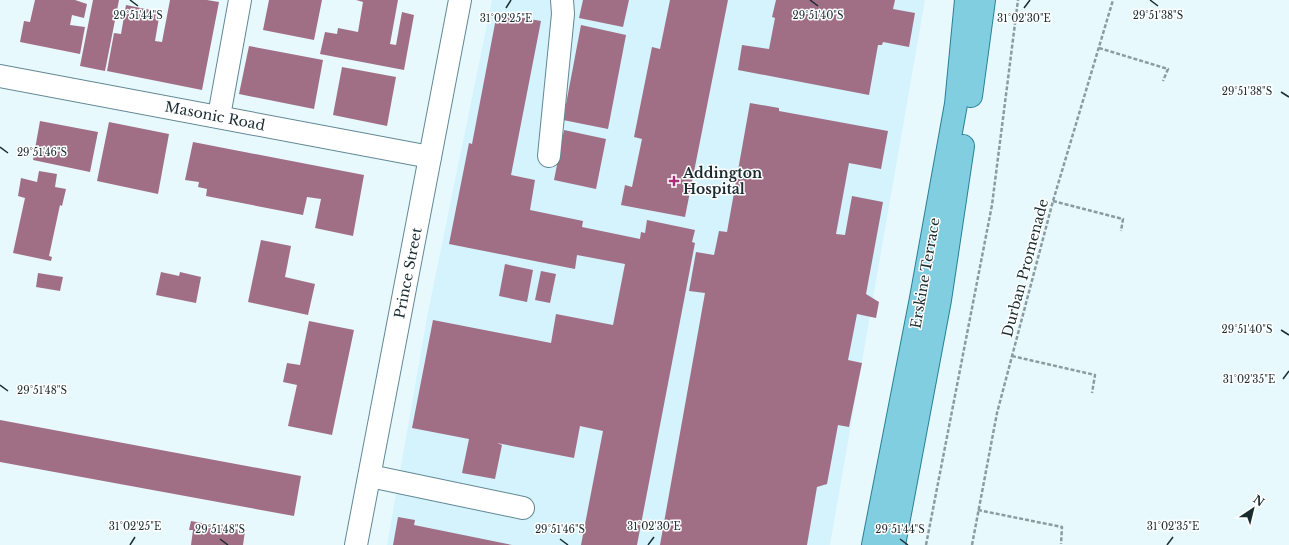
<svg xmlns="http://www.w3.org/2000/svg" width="1289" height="545" font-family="'Libre Baskerville',serif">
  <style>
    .built { fill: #d4f3fd }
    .building { fill: #a06f86 }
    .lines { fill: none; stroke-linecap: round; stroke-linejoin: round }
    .minor-casing { stroke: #608895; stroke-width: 24 }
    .major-casing { stroke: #278096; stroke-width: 24 }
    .path { stroke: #8b9ca1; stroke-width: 2.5; stroke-dasharray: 4 2; stroke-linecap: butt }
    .minor { stroke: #fff; stroke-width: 22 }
    .major { stroke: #82cee1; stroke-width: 22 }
    .ticks { fill: none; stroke: #1a2b30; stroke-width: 1.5 }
    .poi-dot { fill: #af2d78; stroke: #fff; stroke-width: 1.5 }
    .labels { text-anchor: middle; stroke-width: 3; stroke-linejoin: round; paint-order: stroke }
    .street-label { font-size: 14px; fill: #1a2b30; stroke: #fff }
    .poi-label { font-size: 14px; font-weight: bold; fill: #1a2b30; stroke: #fff; text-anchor: start }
    .ticks-label { font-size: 10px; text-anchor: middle; fill: #1a2b30; stroke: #fff; stroke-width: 3; stroke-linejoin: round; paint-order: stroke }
  </style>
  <rect width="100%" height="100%" fill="#e8f9fe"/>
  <polygon class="built" points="492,0 925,0 830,545 387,545 428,312"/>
  <g class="building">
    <polygon points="35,0 75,0 87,4 84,18 72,15 70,25 85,27 80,54 20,42 24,21 30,22"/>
    <polygon points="93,0 119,0 105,71 80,66"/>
    <polygon points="170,0 207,0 219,2 202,90 107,71 114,33 121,34 126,5 160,12 155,41 162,42"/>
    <polygon points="269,0 322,0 314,40 263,30"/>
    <polygon points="356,0 398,0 390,44 396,45 402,12 414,15 404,70 320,54 325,32 337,34 338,28 358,32 363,2"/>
    <polygon points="583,0 629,0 623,27 579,18"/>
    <polygon points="670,0 728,0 685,217 621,205 625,185 632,187 642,139 634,137 652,47 660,49"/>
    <polygon points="776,0 895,0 893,9 915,13 909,47 883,42 882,45 878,45 869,95 738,70 742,45 769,49 775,18 772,17"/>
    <polygon points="497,13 541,21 511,175 535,180 530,210 583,221 582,227 640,239 641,232 645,233 647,220 695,230 692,242 695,243 637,545 581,545 603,431 580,426 574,458 497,443 502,445 495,479 462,473 469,439 412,428 433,320 551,343 556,314 613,325 625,264 577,255 575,269 449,244 469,143 472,144"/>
    <polygon points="581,25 626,35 608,129 563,120"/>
    <polygon points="249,46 323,60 314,109 239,94"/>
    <polygon points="342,67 396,77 387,126 333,115"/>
    <polygon points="750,103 779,108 779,111 888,131 881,169 849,163 836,234 845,235 852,196 883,202 866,294 879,302 876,318 857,314 848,360 862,363 849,427 838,425 827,484 817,487 807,545 660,545 705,293 689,291 696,252 714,255 719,231 727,232"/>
    <polygon points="40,121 98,132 90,172 33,160"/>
    <polygon points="109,122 169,134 158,194 97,181"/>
    <polygon points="564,130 606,139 596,189 554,180"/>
    <polygon points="193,142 364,175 353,236 315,228 321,199 307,197 303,215 206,196 207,189 198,187 199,182 185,180"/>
    <polygon points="39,171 57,174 55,187 66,189 62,206 60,205 49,256 52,257 51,261 13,253 25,198 18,196 21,178 37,182"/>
    <polygon points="261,240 291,246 285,277 315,284 308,315 248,302"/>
    <polygon points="505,264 533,270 527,302 499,296"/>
    <polygon points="541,271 556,274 550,303 535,300"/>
    <polygon points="161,272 179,276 180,272 201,277 196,303 156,295"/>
    <polygon points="38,273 63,277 60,291 36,287"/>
    <polygon points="309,321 354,330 332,435 288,426 297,385 283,382 287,363 300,365"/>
    <polygon points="0,420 301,476 294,516 0,462"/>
    <polygon points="398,517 415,520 414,525 512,545 393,545"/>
    <polygon points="191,521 245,531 243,545 191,545 193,530 189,530"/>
  </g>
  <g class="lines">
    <g class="minor-casing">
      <g id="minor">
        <polyline points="0,76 430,157"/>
        <polyline points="219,116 240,0"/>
        <polyline points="549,156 563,14 562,0"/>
        <polyline points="370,476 523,508"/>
        <polyline points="356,545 460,0"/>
      </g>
    </g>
    <g class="major-casing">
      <g id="major">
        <polyline points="971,96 984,0"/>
        <polyline points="873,545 921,298 956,104 966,0"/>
        <polyline points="894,545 940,300 963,146"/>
      </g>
    </g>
    <g class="path">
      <polyline points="1099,48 1168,69 1163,81"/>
      <polyline points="1053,201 1123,219 1121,231"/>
      <polyline points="1012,356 1095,375 1092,393"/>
      <polyline points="978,510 1062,527 1061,544"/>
      <polyline points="926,545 992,205 1018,0"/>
      <polyline points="972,545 997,413 1053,201 1113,0"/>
    </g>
    <use href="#minor" class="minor"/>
    <use href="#major" class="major"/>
  </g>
  <path class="ticks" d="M 130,0 L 138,6M 810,0 L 818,6M 1150,0 L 1158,6M 506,8 L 511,0M 1024,8 L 1030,0M 1281,92 L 1289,97M 0,147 L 8,153M 1281,330 L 1289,335M 1283,379 L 1289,371M 0,385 L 8,391M 220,539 L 228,545M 560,539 L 568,545M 900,539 L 908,545M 130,545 L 135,537M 648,545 L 654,537M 1167,545 L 1173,537"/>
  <path class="poi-dot" d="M672 175h4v4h4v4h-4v4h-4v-4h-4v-4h4z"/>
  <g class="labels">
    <g class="street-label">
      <text transform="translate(215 116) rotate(11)" y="5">Masonic Road</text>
      <text transform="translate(1025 268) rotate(-75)" y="5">Durban Promenade</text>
      <text transform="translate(408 273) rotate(-79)" y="5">Prince Street</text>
      <text transform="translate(925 273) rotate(-80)" y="5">Erskine Terrace</text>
    </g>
    <g class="poi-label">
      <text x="683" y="178">Addington<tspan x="683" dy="16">Hospital</tspan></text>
    </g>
  </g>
  <g class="ticks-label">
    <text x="1158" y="19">29°51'38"S</text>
    <text x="138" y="19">29°51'44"S</text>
    <text x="818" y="19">29°51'40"S</text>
    <text x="506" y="22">31°02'25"E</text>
    <text x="1024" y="22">31°02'30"E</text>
    <text x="1247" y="95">29°51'38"S</text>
    <text x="42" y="156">29°51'46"S</text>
    <text x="1247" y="333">29°51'40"S</text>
    <text x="1249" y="383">31°02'35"E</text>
    <text x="42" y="394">29°51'48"S</text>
    <text x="135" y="530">31°02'25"E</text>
    <text x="654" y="530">31°02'30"E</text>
    <text x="1173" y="530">31°02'35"E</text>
    <text x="220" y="533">29°51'48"S</text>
    <text x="560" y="533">29°51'46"S</text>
    <text x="900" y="533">29°51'44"S</text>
  </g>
  <g transform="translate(1253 509) rotate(35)" stroke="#ffffff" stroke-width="3" paint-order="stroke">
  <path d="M0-3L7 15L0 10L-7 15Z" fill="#1a2b30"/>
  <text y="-6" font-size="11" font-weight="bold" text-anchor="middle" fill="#1a2b30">N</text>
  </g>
</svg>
